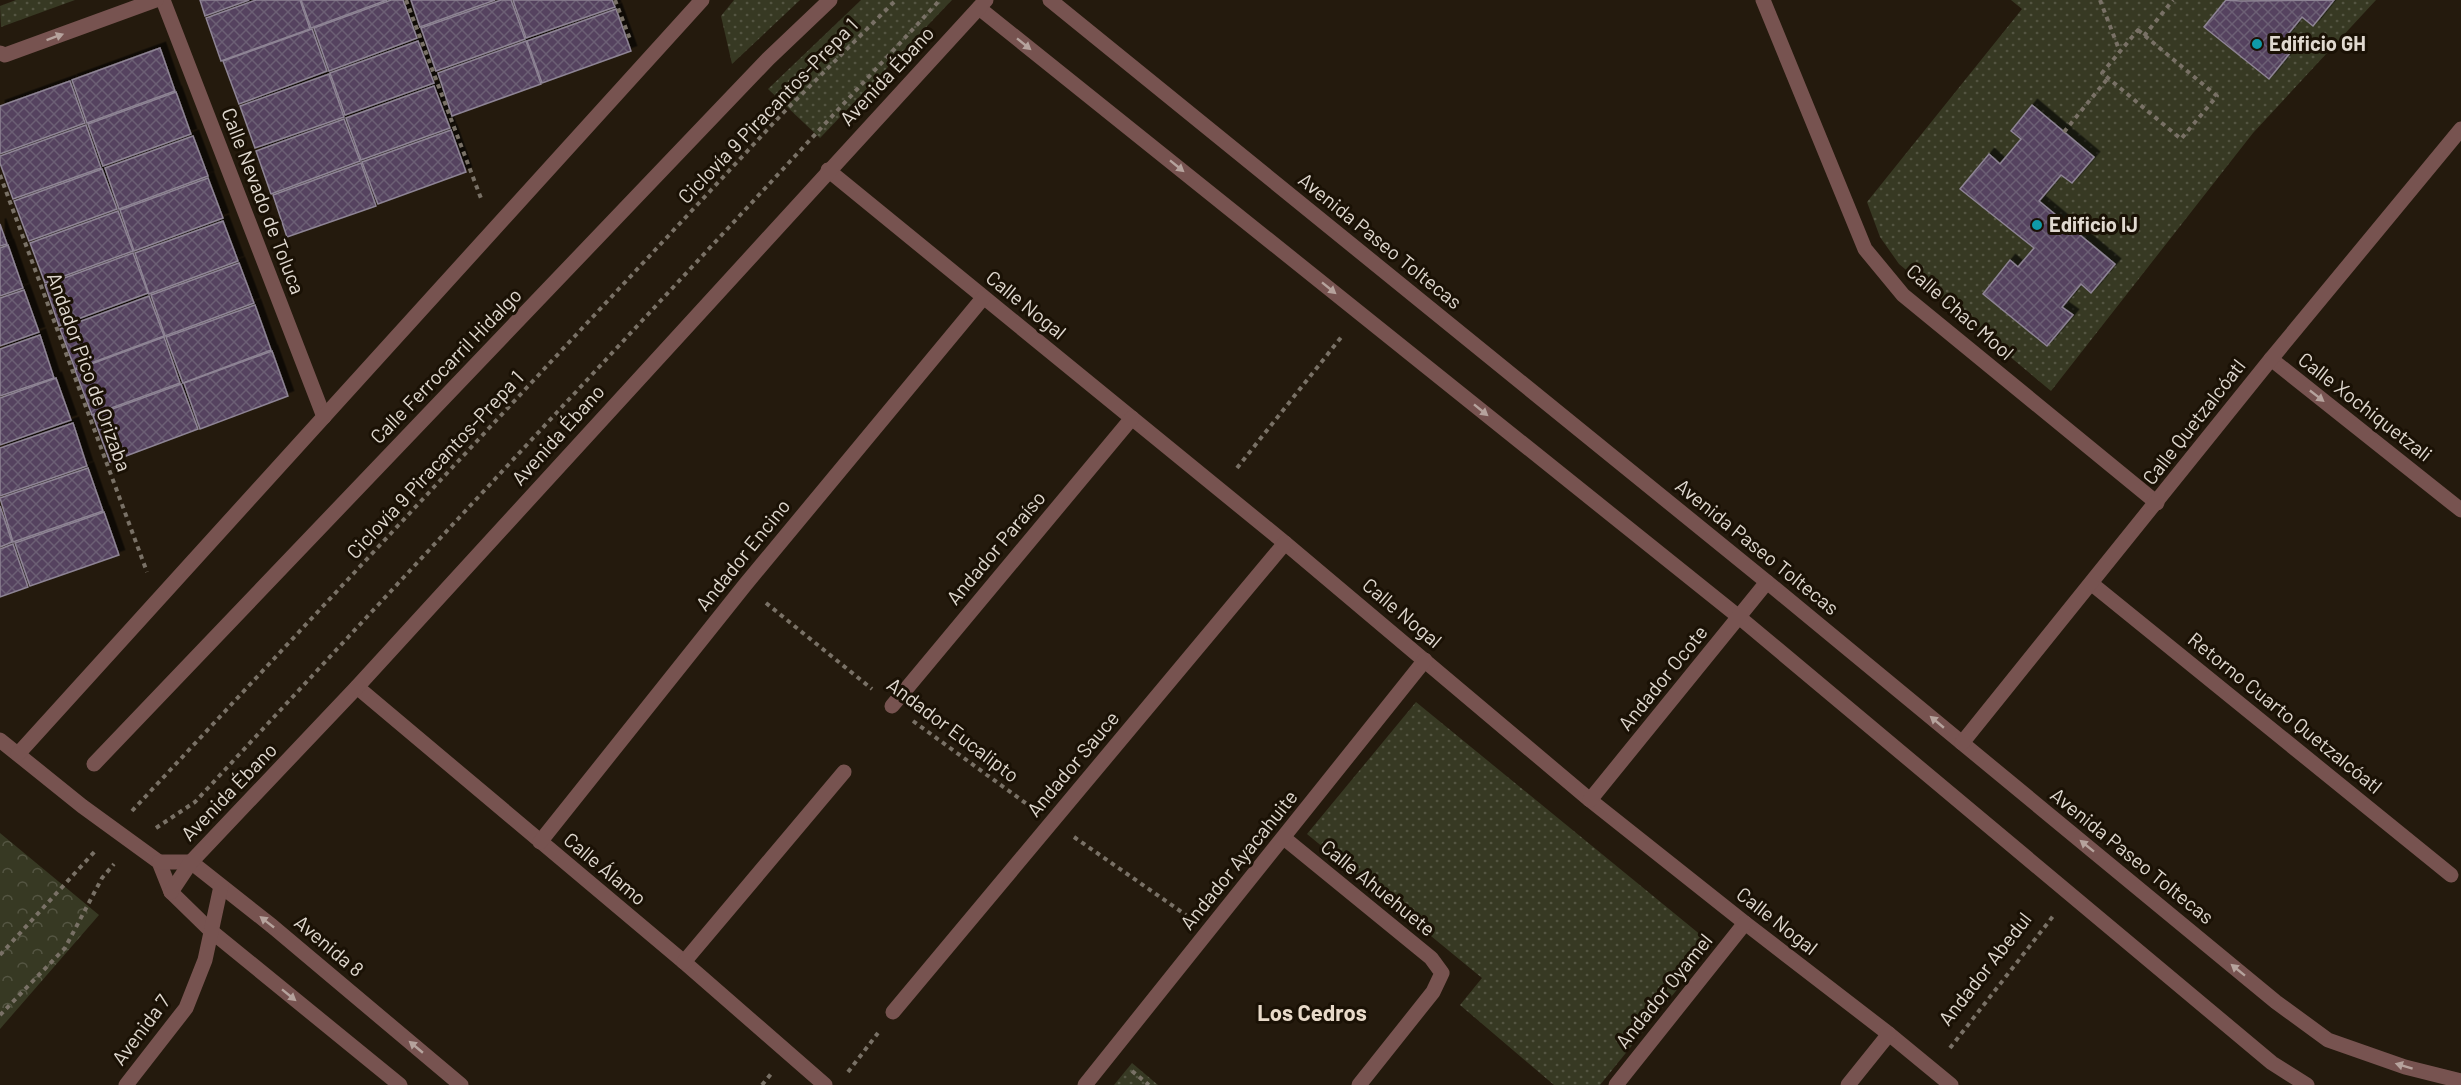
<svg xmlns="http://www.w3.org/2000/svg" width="2461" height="1085" font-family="Barlow,sans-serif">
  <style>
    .forest { fill: url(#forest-crowns) }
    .garden { fill: url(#garden-dots) }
    .building { fill: url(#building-cross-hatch); stroke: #8e8495; stroke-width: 1.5; filter: url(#shadow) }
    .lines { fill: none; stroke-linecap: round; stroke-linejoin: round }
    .path { stroke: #797166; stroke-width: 4; stroke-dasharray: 4.5 4.5; stroke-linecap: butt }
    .minor { stroke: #775350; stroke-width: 15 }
    .oneway { fill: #b6a39d }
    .culture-dot { fill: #0f9aa8; stroke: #1a1105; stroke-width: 2 }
    .labels { text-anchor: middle; stroke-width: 6; stroke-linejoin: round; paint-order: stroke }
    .poi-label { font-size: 20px; font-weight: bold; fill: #e0d9d0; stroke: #1a1105; text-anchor: start }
    .street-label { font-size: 20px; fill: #e0d9d0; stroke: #1a1105 }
    .quarter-label { font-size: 22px; font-weight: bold; fill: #e8dac9; stroke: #1a1105 }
  </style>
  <defs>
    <pattern id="forest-crowns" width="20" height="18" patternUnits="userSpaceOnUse" patternTransform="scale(1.5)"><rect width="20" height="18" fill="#373923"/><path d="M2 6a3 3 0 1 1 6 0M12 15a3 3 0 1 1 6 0" fill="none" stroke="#545542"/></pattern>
    <pattern id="garden-dots" width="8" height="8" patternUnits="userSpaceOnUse" patternTransform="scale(1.5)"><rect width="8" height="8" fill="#373923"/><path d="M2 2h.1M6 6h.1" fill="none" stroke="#545542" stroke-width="1.8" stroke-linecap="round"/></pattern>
    <pattern id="building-cross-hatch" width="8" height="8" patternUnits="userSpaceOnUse" patternTransform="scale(1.5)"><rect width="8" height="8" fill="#54435e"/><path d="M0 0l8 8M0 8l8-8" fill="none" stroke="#6c5e74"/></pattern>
    <filter id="shadow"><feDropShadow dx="5.5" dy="-5.5" stdDeviation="0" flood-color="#0009"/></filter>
  </defs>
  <rect width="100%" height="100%" fill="#241a0d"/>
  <polygon class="forest" points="0,833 99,915 0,1029"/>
  <g class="garden">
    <polygon points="16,0 75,0 1,27 0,6"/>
    <polygon points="734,0 800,0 732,64 721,16"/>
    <polygon points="861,0 952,0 820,138 768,89"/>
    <polygon points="2011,0 2376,0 2253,133 2051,391 1899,264 1880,237 1867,202 2022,9"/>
    <polygon points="1416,702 1713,945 1600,1085 1554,1085 1460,1005 1482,978 1307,834"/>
    <polygon points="1132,1063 1158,1085 1114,1085"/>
  </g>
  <g class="building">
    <polygon points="200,0 249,0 205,16"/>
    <polygon points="256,0 300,0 310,29 221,61 206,18"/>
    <polygon points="301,0 387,0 311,28"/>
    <polygon points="391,0 403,0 417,38 329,71 314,28"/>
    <polygon points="411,0 495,0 420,27"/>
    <polygon points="501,0 511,0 525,39 436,71 421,28"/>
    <polygon points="513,0 612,0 615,7 526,38"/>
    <polygon points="2226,0 2240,1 2334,0 2313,26 2302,17 2284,39 2294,48 2269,79 2204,27"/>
    <polygon points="616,9 631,51 542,83 527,41"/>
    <polygon points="312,29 327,71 239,104 223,61"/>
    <polygon points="418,41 434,83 345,115 330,73"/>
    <polygon points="526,41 541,84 452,116 438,73"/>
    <polygon points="160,48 175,91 87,123 72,80"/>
    <polygon points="329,74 344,117 255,148 240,106"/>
    <polygon points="70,81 85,123 0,154 0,106"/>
    <polygon points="434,86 450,128 361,160 346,118"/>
    <polygon points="176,92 191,134 103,166 88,124"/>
    <polygon points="2032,105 2094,157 2072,183 2061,175 2039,201 2115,264 2091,293 2081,284 2062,307 2073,315 2047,346 1983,294 2010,260 2018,267 2034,248 1960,189 1989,154 2000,164 2021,139 2011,131"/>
    <polygon points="344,119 360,161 271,194 256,151"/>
    <polygon points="86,125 101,168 13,199 0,163 0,156"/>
    <polygon points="451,130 466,172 378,204 362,162"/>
    <polygon points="193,136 208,176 119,209 105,168"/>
    <polygon points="361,163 376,206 287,237 273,195"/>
    <polygon points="102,169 117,209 29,241 14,201"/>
    <polygon points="208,178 223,218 134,251 120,210"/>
    <polygon points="118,211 133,251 45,283 30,243"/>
    <polygon points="223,221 238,261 149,294 135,253"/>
    <polygon points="0,224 7,244 0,246"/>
    <polygon points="8,245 23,288 0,296 0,248"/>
    <polygon points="133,253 148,293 59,326 45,285"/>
    <polygon points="239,263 254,303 165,336 151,295"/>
    <polygon points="24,290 39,332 0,346 0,298"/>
    <polygon points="149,296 164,336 75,369 60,329"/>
    <polygon points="255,305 271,350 183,383 166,337"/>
    <polygon points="40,335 54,378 0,396 0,349"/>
    <polygon points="164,337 180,383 92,415 75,370"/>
    <polygon points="272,351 288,396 200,429 184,383"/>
    <polygon points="56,378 71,420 0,445 0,398"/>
    <polygon points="181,384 198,429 110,462 93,416"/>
    <polygon points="73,423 87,466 0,496 0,448"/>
    <polygon points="88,468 103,511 13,542 0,498"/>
    <polygon points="0,506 12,542 0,547"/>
    <polygon points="104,512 119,555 30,586 15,543"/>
    <polygon points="13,544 28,587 0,597 0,549"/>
  </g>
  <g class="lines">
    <g class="path">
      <polyline points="406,0 482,201"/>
      <polyline points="615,0 630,39"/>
      <polyline points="2100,0 2120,52"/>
      <polygon points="2138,30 2217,96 2181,139 2102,73"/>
      <polyline points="2144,36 2173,0"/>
      <polyline points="2064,132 2108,78"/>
      <polyline points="0,175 147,572"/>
      <polyline points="1237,468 1343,335"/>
      <polyline points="766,603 872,689"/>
      <polyline points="913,721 1031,807"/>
      <polyline points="132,811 781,115 896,0"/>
      <polyline points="156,828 195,802 940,0"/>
      <polyline points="1074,837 1186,915"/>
      <polyline points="0,955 97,849"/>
      <polyline points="0,1015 65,948 102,878 114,864"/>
      <polyline points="1950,1048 2054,915"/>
      <polyline points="1132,1071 1149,1085"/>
      <polyline points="848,1072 878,1033"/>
      <polyline points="762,1085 771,1074"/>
    </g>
    <g class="minor">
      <polyline points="163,0 324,417"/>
      <polyline points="1050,0 1767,582 2276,1002 2328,1040 2405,1067 2461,1081"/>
      <polyline points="1763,0 1865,249 1903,295 2157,503"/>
      <polyline points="979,8 1739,617 2272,1063 2307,1085"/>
      <polyline points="0,53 5,55 156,0"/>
      <polyline points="828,170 1285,543 1590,800 1745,923 1889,1034 1951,1085"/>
      <polyline points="2271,359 2461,510"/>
      <polyline points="2092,584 2451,875"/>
      <polyline points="357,687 684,962 825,1085"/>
      <polyline points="892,706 1132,418"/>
      <polyline points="0,740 82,806 159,862 171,892 211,931 400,1085"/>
      <polyline points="1962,743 2271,359 2461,129"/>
      <polyline points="18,754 702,0"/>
      <polyline points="94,764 768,59 830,0"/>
      <polyline points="1590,800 1767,582"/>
      <polyline points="1284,838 1431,958 1442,973 1433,992 1359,1085"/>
      <polyline points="540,842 745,585 983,298"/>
      <polyline points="159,862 191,862 272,926 461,1085"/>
      <polyline points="171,892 191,862 357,687 986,0"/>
      <polyline points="684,962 844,772"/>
      <polyline points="893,1012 1285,543"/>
      <polyline points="126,1085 186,1008 205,960 221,886"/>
      <polyline points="1085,1085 1425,660"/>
      <polyline points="1616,1085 1745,923"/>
      <polyline points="1848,1085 1889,1034"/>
    </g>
  </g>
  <defs><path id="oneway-solid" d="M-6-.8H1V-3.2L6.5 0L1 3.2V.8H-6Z" transform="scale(1.5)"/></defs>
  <g class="oneway">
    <use href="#oneway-solid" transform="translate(55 37) rotate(-20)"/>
    <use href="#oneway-solid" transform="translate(1024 44) rotate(39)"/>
    <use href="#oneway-solid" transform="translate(1177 166) rotate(39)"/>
    <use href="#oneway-solid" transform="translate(1329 288) rotate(39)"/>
    <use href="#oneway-solid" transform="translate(2317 396) rotate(38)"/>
    <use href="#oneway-solid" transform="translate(1481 410) rotate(39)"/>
    <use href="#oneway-solid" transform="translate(1937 722) rotate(-140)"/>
    <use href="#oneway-solid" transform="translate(2087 846) rotate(-141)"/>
    <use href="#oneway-solid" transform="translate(267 922) rotate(-142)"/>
    <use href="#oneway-solid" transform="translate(2238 970) rotate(-141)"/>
    <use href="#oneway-solid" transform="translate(289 995) rotate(39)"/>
    <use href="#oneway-solid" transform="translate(416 1047) rotate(-140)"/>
    <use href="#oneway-solid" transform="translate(2404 1066) rotate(-163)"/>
  </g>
  <g class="culture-dot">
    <circle cx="2257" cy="44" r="6"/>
    <circle cx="2037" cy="225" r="6"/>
  </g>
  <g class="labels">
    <g class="poi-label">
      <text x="2269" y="51">Edificio GH</text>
      <text x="2049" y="232">Edificio IJ</text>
    </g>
    <g class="street-label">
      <text transform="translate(887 76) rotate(-47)" y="7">Avenida Ébano</text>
      <text transform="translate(768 111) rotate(-46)" y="7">Ciclovía 9 Piracantos-Prepa 1</text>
      <text transform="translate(263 201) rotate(69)" y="7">Calle Nevado de Toluca</text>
      <text transform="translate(1380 241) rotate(39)" y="7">Avenida Paseo Toltecas</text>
      <text transform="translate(1026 305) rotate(39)" y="7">Calle Nogal</text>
      <text transform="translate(1960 312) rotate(41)" y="7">Calle Chac Mool</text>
      <text transform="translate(446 366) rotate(-46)" y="7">Calle Ferrocarril Hidalgo</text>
      <text transform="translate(89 372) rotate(70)" y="7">Andador Pico de Orizaba</text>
      <text transform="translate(2365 407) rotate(38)" y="7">Calle Xochiquetzali</text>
      <text transform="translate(2194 422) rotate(-52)" y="7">Calle Quetzalcóatl</text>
      <text transform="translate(558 435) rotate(-48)" y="7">Avenida Ébano</text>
      <text transform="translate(435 465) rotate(-47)" y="7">Ciclovía 9 Piracantos-Prepa 1</text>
      <text transform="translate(1757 547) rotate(39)" y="7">Avenida Paseo Toltecas</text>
      <text transform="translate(996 548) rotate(-50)" y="7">Andador Paraíso</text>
      <text transform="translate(743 555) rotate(-51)" y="7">Andador Encino</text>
      <text transform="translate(1402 613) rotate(40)" y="7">Calle Nogal</text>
      <text transform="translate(1663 678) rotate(-51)" y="7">Andador Ocote</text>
      <text transform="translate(2285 713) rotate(39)" y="7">Retorno Cuarto Quetzalcóatl</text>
      <text transform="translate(953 730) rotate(37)" y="7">Andador Eucalipto</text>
      <text transform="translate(1073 764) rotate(-50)" y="7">Andador Sauce</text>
      <text transform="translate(229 792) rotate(-46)" y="7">Avenida Ébano</text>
      <text transform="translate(2132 856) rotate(39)" y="7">Avenida Paseo Toltecas</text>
      <text transform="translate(1239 860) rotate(-51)" y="7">Andador Ayacahuite</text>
      <text transform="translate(605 869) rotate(40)" y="7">Calle Álamo</text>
      <text transform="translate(1378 888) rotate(39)" y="7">Calle Ahuehuete</text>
      <text transform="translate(1777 921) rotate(38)" y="7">Calle Nogal</text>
      <text transform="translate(329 946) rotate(40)" y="7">Avenida 8</text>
      <text transform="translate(1985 969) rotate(-52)" y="7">Andador Abedul</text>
      <text transform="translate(1664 991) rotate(-51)" y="7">Andador Oyamel</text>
      <text transform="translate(141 1030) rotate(-53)" y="7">Avenida 7</text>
    </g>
    <g class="quarter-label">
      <text x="1312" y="1021">Los Cedros</text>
    </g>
  </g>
</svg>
